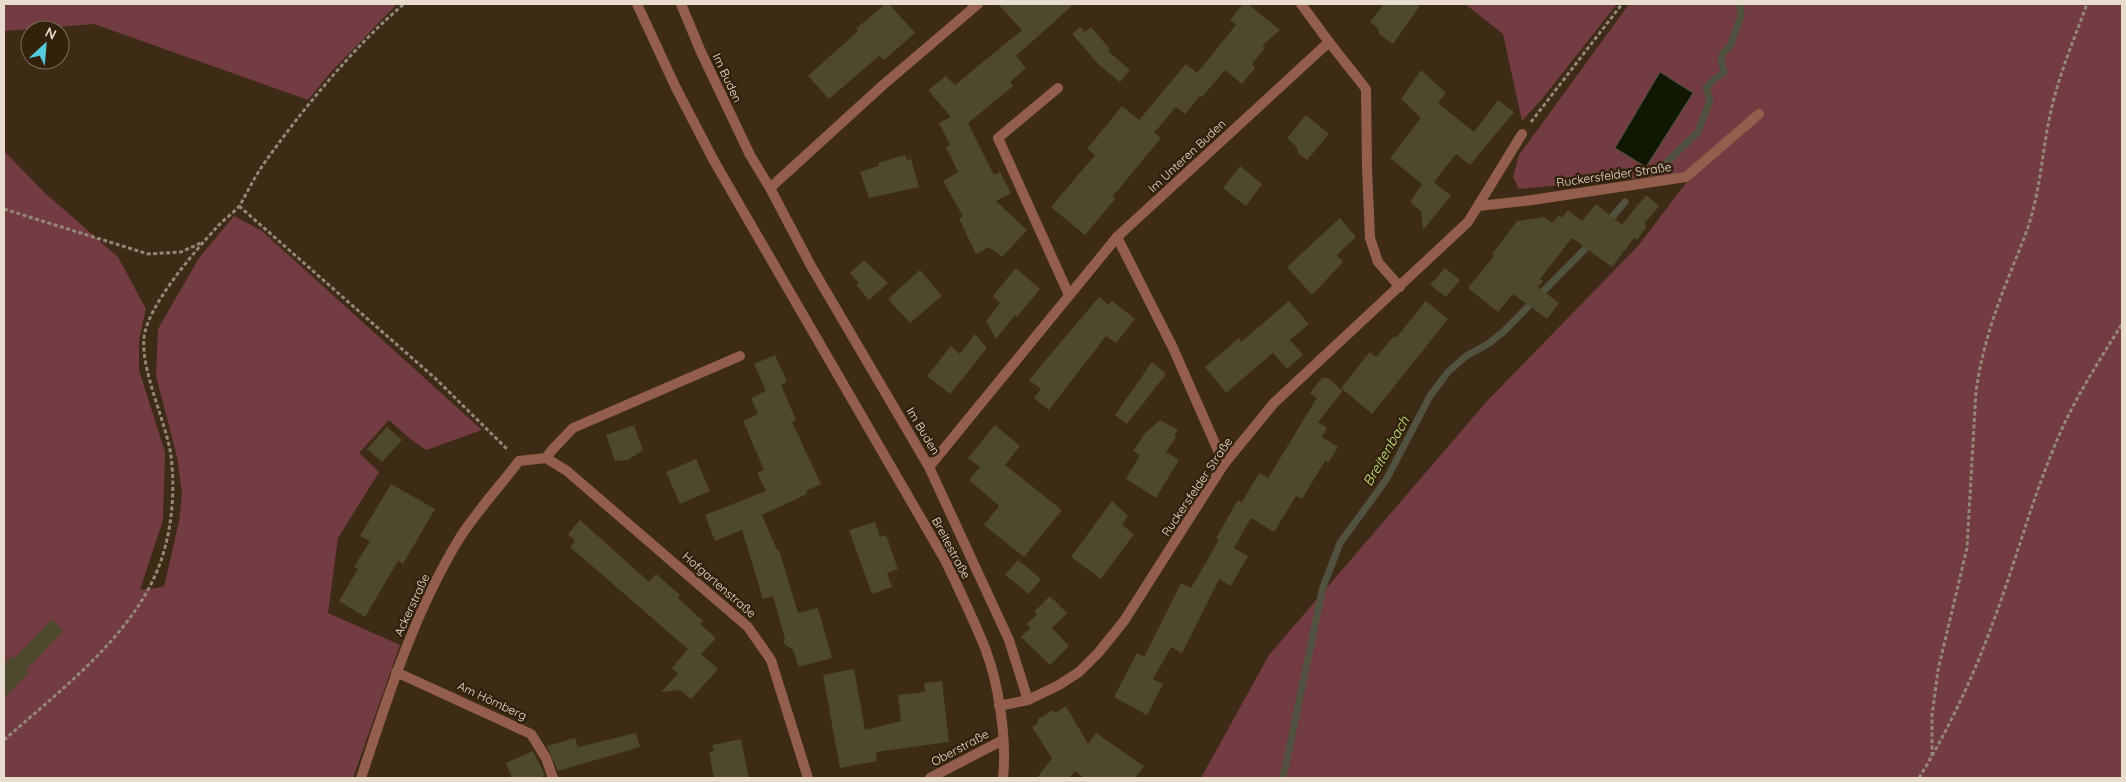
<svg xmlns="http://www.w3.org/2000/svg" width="2126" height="782" font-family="Quicksand,sans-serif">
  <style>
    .green { fill: #733b42 }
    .water { fill: #101803; stroke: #515340 }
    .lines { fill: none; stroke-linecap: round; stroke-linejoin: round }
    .stream { stroke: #515340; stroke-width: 7 }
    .building { fill: #4e482c }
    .path { stroke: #958776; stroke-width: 3; stroke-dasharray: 4 2.5; stroke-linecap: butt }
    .minor { stroke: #935f4c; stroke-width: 10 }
    .tertiary { stroke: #935f4c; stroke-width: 10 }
    .labels { text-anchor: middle; stroke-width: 5; stroke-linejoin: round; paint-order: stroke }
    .street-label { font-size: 12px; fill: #e8dccf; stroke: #33210c }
    .water-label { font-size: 14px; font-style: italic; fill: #c0e57e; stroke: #33210c }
  </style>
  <rect width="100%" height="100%" fill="#3d2b16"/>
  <g class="green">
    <polygon points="4,4 397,4 331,72 308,100 94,24 4,31"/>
    <polygon points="1465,4 1617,4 1542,99 1522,121 1503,34"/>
    <polygon points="1629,4 2122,4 2122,778 1201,778 1269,655 1488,400 1638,246 1686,183 1760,117 1683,174 1519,189 1513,177 1519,155"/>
    <polygon points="4,151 45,193 118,257 146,309 139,340 139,370 165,452 163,520 140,590 164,587 179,521 182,494 177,457 156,376 158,329 199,258 234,216 262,231 482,430 426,450 409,438 389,420 359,453 379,472 338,538 328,613 400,645 353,778 4,778"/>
  </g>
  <polygon class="water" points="1660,72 1693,93 1646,167 1615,148"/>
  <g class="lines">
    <g class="stream">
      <polyline points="1708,86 1714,79 1724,73 1721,61 1723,53 1730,46 1741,16 1740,4"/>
      <polyline points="1666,163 1698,132 1710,100 1706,88"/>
      <polyline points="1607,223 1625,202"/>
      <polyline points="1283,778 1323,587 1340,543 1386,480 1430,396 1448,372 1466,356 1488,344 1503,332 1591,243"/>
    </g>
  </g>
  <g class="building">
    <polygon points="885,4 889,4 915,33 884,60 879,56 829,99 808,76 858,31 856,29"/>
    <polygon points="998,4 1074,4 1016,56 1026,68 1010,82 1013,86 968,123 994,175 1000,172 1011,193 996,201 1027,230 1002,257 989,247 976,254 959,219 963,216 943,181 958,172 946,147 950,145 939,123 951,117 928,90 946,76 955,85 1022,30"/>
    <polygon points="1243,4 1248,4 1280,30 1262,46 1265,48 1252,64 1255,68 1242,84 1225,70 1202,97 1200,96 1185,114 1176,107 1154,133 1161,138 1113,196 1115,199 1085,235 1051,207 1095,155 1087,149 1122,106 1139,120 1186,64 1197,73 1236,25 1230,20"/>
    <polygon points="1384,4 1421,4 1393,44 1379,34 1378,28 1370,22"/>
    <polygon points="1080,27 1085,32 1091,27 1110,49 1108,51 1130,70 1120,82 1100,66 1072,34"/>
    <polygon points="1421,70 1446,93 1438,103 1474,132 1498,100 1514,112 1470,165 1456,154 1434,182 1451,196 1423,230 1421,211 1410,202 1422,184 1390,158 1421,118 1401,99"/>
    <polygon points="1306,115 1329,134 1307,160 1298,153 1297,147 1287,138"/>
    <polygon points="905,155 907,160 911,159 919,187 869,198 860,172 879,166 878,163"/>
    <polygon points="1240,166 1262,184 1246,206 1223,188"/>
    <polygon points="1646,195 1659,206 1644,224 1647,226 1637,240 1634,238 1612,267 1572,238 1540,279 1543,281 1538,287 1559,303 1547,319 1513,294 1498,312 1468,288 1494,256 1492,254 1517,221 1545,217 1552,223 1559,215 1562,218 1568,210 1582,221 1596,204 1622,225"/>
    <polygon points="1340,218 1356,237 1337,255 1343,262 1312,295 1287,267"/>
    <polygon points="864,260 888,283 869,300 856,285 859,283 850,273"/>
    <polygon points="1016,268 1040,289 1017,317 1015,315 996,339 986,321 1000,303 993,296"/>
    <polygon points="1445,268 1460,280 1446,297 1430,285"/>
    <polygon points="920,270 942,296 910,323 888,299"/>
    <polygon points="1099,297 1109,305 1112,301 1135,319 1116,343 1106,336 1049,410 1034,398 1041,389 1029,380"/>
    <polygon points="1289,301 1309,324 1290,340 1303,355 1287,369 1273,353 1226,393 1205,367 1239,338 1241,342"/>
    <polygon points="1426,301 1448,319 1372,414 1341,388 1370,352 1376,357 1394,336 1396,338"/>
    <polygon points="975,334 987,348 950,394 927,376 951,346 960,354"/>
    <polygon points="775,355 787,382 781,385 796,420 792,422 821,484 806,491 807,494 762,515 777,550 779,550 798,613 818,608 832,658 799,667 793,650 783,643 785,639 773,596 763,599 742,530 715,541 705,515 766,491 757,473 764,470 743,421 758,414 751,398 766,391 754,364"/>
    <polygon points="1152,362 1166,374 1127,424 1115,415"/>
    <polygon points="1322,378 1328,378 1343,391 1318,422 1327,428 1322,437 1338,447 1328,463 1325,461 1302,499 1296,496 1274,532 1251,518 1234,548 1248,556 1231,586 1219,579 1182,653 1171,647 1153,679 1163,684 1147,715 1114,697 1137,653 1144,657 1181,583 1191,588 1219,540 1216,538 1238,500 1242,502 1259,473 1268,478 1317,398 1310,393"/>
    <polygon points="1160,420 1178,430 1174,436 1176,437 1166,452 1179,460 1156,498 1126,479 1140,455 1133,451 1145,433"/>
    <polygon points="634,425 643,450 628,460 615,461 606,435"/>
    <polygon points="995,425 1020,446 1005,465 1062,510 1024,557 984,525 999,506 969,480 980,467 968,458"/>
    <polygon points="387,427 402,440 382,462 367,449"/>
    <polygon points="696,459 710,491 680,504 666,472"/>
    <polygon points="391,484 435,509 403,564 398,561 365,617 339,601 358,569 354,567 370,541 360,536"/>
    <polygon points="1112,501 1128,516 1122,525 1134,534 1101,579 1071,557"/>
    <polygon points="580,520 649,582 656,574 680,595 678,598 703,621 700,624 716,638 701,654 718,669 691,699 680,690 661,692 678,674 672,668 688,649 570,547 575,541 568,534"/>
    <polygon points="875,522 880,537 886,535 898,569 887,573 892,587 872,594 849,530"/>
    <polygon points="1018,560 1041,579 1029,594 1005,575"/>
    <polygon points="1050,596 1067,613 1052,628 1069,646 1050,665 1021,637 1030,628 1027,624 1037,614 1034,612"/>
    <polygon points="52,619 63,631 26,670 29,672 4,698 4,665 12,656 15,658"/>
    <polygon points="854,669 865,730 901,721 898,695 925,692 924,683 942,681 949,742 876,752 877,761 840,768 823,675"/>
    <polygon points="1066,706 1088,744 1096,733 1144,766 1135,778 1084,778 1075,771 1069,778 1037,778 1052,758 1032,727 1038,723 1038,719 1053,710 1055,713"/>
    <polygon points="636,733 640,747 558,771 547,746 575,738 578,747"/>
    <polygon points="741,739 749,778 714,778 709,752 714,751 712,745"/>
    <polygon points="533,751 545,775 541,778 512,778 506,763"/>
  </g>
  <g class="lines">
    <g class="path">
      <polyline points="1531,122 1622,4"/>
      <polyline points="239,206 436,379 508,450"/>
      <polyline points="4,209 148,254 181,252 203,242"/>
      <path d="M 4,740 C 55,695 124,642 153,580 C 171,543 176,496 171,456 C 166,421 141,372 144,338 C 147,306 195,251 217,227 C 224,219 234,213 240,205 C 248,191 255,176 265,162 C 302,110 355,45 404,4"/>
      <path d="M 1932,756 L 1932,716 L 1938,670 L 1967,548 L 1976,391 C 1982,349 1995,310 2011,271 C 2017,255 2024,240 2029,224 C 2040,190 2042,155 2049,120 C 2057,79 2073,42 2087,4"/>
      <path d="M 1919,778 C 1950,727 1976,671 1996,614 C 2016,560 2031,503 2053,450 C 2070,406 2097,364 2122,324"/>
    </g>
    <g class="minor">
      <polyline points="681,4 701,52 750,155 770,188 811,266 929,467 1009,640 1028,700"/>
      <polyline points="1301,4 1329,42"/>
      <polyline points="1058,88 998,138 1069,295"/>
      <polyline points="770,188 883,85 978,4"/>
      <polyline points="1479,206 1532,200 1686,177 1759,114"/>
      <polyline points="1117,237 1173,348 1224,464"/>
      <polyline points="546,458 552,450 573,428 740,356"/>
      <polyline points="929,467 1117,237 1329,42 1366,89 1367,168 1370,238 1378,262 1400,287"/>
      <polyline points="396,672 531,734 546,758 553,778"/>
      <polyline points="999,706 1028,700 1059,685 1079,672 1099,652 1124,621 1224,464 1274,403 1468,222 1522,134"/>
      <path d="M 361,778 C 388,696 414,613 459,539 C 476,512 500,486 519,461 L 546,458 L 567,471 L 748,627 L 771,660 L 808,778"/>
      <polyline points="930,778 1003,740"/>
    </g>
    <path class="tertiary" d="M 637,4 L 676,88 L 714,161 L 945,560 C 959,589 973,618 985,648 C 999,684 1007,740 1003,778"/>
  </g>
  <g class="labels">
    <g class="street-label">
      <text transform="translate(727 78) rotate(65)" y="4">Im Buden</text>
      <text transform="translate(1187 156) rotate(-43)" y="4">Im Unteren Buden</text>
      <text transform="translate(1614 175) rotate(-8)" y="4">Ruckersfelder Straße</text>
      <text transform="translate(923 431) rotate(59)" y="4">Im Buden</text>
      <text transform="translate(1197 487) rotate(-56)" y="4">Ruckersfelder Straße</text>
      <text transform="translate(951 548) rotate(62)" y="4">Breitestraße</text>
      <text transform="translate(719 585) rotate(41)" y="4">Hofgartenstraße</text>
      <text transform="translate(412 605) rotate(-65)" y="4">Ackerstraße</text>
      <text transform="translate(492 701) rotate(25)" y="4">Am Hömberg</text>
      <text transform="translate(960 748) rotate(-28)" y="4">Oberstraße</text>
    </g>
    <g class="water-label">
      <text transform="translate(1386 451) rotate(-60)" y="5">Breitenbach</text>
    </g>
  </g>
  <rect width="2126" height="782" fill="none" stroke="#e8dccf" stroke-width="10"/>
  <g transform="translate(45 45) rotate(26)"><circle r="24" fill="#33210c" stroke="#7b6c5a"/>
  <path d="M0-4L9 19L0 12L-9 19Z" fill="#54cadd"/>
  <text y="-8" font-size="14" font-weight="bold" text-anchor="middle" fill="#e8dccf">N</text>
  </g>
</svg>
